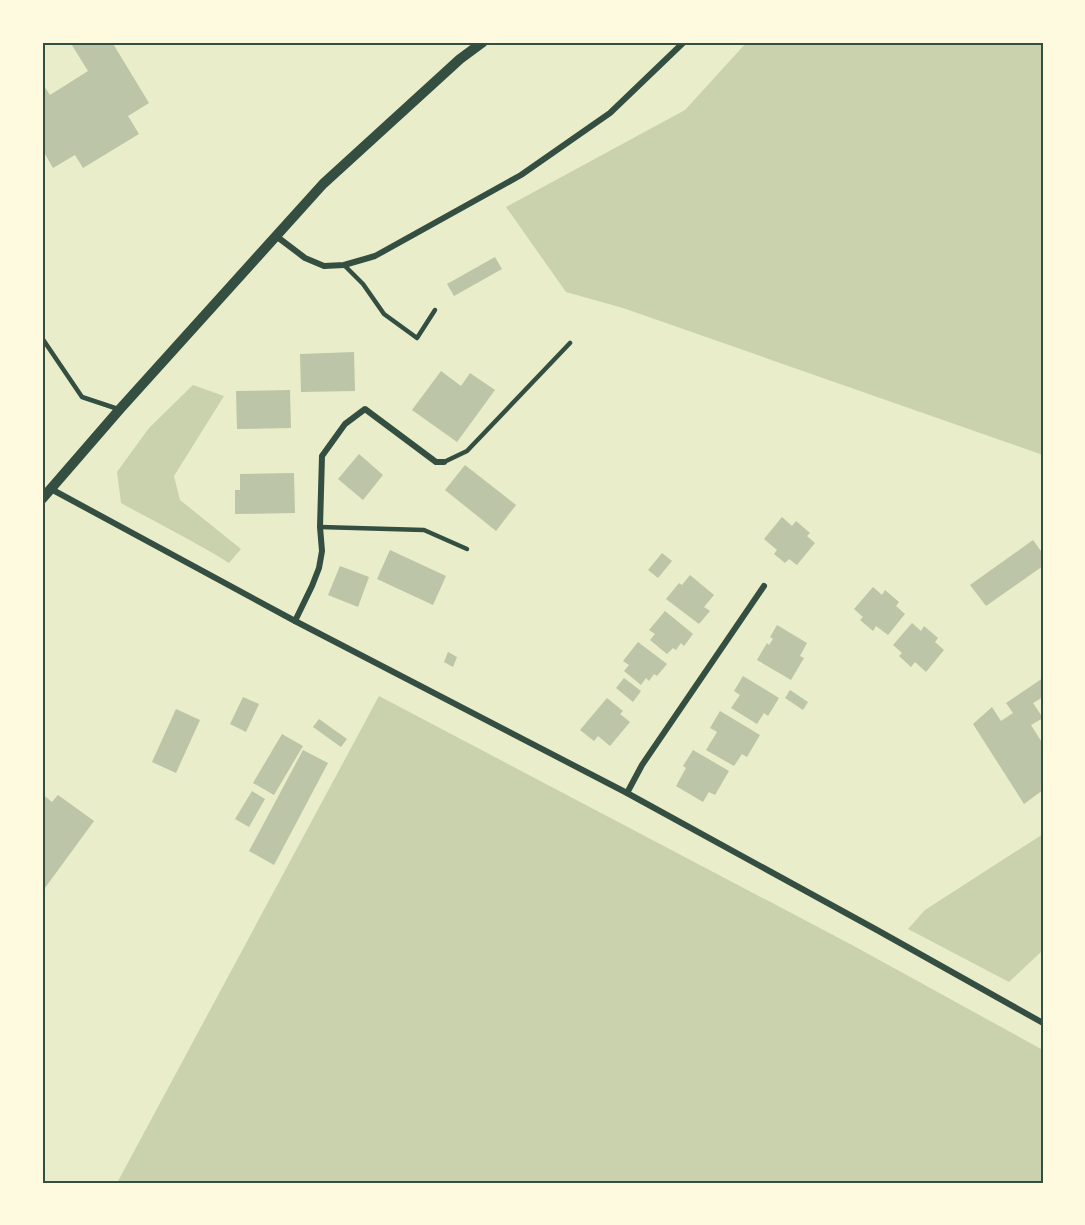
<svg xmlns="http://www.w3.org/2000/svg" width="1085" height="1225" font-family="Helvetica,sans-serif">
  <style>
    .green { fill: #cad2ad }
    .building { fill: #bcc5a7 }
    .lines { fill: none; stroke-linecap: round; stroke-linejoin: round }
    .service { stroke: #344e41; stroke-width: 4.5 }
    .minor { stroke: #344e41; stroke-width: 6 }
    .tertiary { stroke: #344e41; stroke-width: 10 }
    .neatline { fill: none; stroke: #344e41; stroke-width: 2 }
  </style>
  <rect width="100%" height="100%" fill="#e9edc9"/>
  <g class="green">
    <polygon points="747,42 1043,42 1043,455 623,308 566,292 506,207 685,110"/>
    <path d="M 193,385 L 224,396 L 174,476 L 180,500 L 241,549 L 229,563 C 194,541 157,523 121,503 L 117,472 L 149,428 Z"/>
    <polygon points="379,696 852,945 1043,1050 1043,1183 117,1183"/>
    <polygon points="1043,834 1043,950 1009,982 908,929 925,910"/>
  </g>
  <g class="building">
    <polygon points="70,42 112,42 149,103 128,116 139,134 83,168 75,155 53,168 42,149 42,83 50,95 88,71"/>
    <polygon points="495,257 502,269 454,296 447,284"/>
    <polygon points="354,352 355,391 301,392 300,354"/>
    <polygon points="441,371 461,386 470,373 495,390 457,442 412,410"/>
    <polygon points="290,390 291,428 237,429 236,391"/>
    <polygon points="359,454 383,475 363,500 338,479"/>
    <polygon points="465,465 516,505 496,531 445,490"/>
    <polygon points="294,473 295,513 235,514 235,490 240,490 240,474"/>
    <polygon points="782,517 792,526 796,521 810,533 807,536 815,543 797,565 789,559 785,563 774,554 777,550 764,539"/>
    <polygon points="1033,540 1043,554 1043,566 986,606 970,585"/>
    <polygon points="390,550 446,576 433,605 377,579"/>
    <polygon points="662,553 672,561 658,578 648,570"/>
    <polygon points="340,566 369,577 358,607 328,595"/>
    <polygon points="690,575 714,595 704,607 710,611 699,624 666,599 679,583 682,585"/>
    <polygon points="873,587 882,595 885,590 899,602 896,606 905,614 888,635 876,626 873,631 860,620 863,617 854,609"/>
    <polygon points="665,611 693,634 684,646 681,643 676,650 673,648 667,654 650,640 655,634 649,630"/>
    <polygon points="912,623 921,631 924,626 938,638 935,642 944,650 926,672 915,662 911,667 899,656 902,653 893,645"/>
    <polygon points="777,625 807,643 800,656 804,658 791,680 757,660 767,643 769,645 773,639 770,637"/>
    <polygon points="638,642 667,664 657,676 654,674 649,681 646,678 641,685 624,671 629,665 623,661"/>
    <polygon points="448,652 457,657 453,667 444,662"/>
    <polygon points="743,676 779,698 768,716 764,713 757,724 731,708 740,695 734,691"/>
    <polygon points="624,678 641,691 633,702 616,688"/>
    <polygon points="1043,678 1043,697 1033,703 1043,718 1031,725 1043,744 1043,790 1024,804 973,724 992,707 1001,721 1013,713 1006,703"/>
    <polygon points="790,690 808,702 803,710 785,698"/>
    <polygon points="243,697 259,704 246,732 230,724"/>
    <polygon points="607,698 623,711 620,714 630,722 610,746 598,736 594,741 580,730"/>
    <polygon points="176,709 200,720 176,773 152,762"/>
    <polygon points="720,711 760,735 747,757 742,754 734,766 706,750 717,732 710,728"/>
    <polygon points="319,719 347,739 341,747 313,727"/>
    <polygon points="282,734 303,746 274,795 253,783"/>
    <polygon points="303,750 328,763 274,865 249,851"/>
    <polygon points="693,750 729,771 715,795 709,792 703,802 676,786 686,768 683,766"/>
    <polygon points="252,791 265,799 249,827 235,819"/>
    <polygon points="42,794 52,802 58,795 94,821 42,892"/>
  </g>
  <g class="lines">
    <g class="service">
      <polyline points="344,265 363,284 384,314 417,338 435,310"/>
      <polyline points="42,338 82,397 118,409"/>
      <polyline points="444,462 467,451 570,343"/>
      <polyline points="320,527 424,530 467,549"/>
    </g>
    <g class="minor">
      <polyline points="276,236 305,258 324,266 344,265 375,256 521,175 610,113 684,42"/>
      <polyline points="51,489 295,621 627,793 877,930 1043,1023"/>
      <polyline points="295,621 312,586 319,568 322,551 320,527 322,456 345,424 365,409 436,462 444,462"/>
      <polyline points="627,793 642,765 764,586"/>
    </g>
    <polyline class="tertiary" points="42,499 120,409 323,184 460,59 483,42"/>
  </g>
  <rect width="1085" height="1225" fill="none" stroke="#fefae0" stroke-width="87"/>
  <rect x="44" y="44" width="998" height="1138" class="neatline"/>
</svg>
